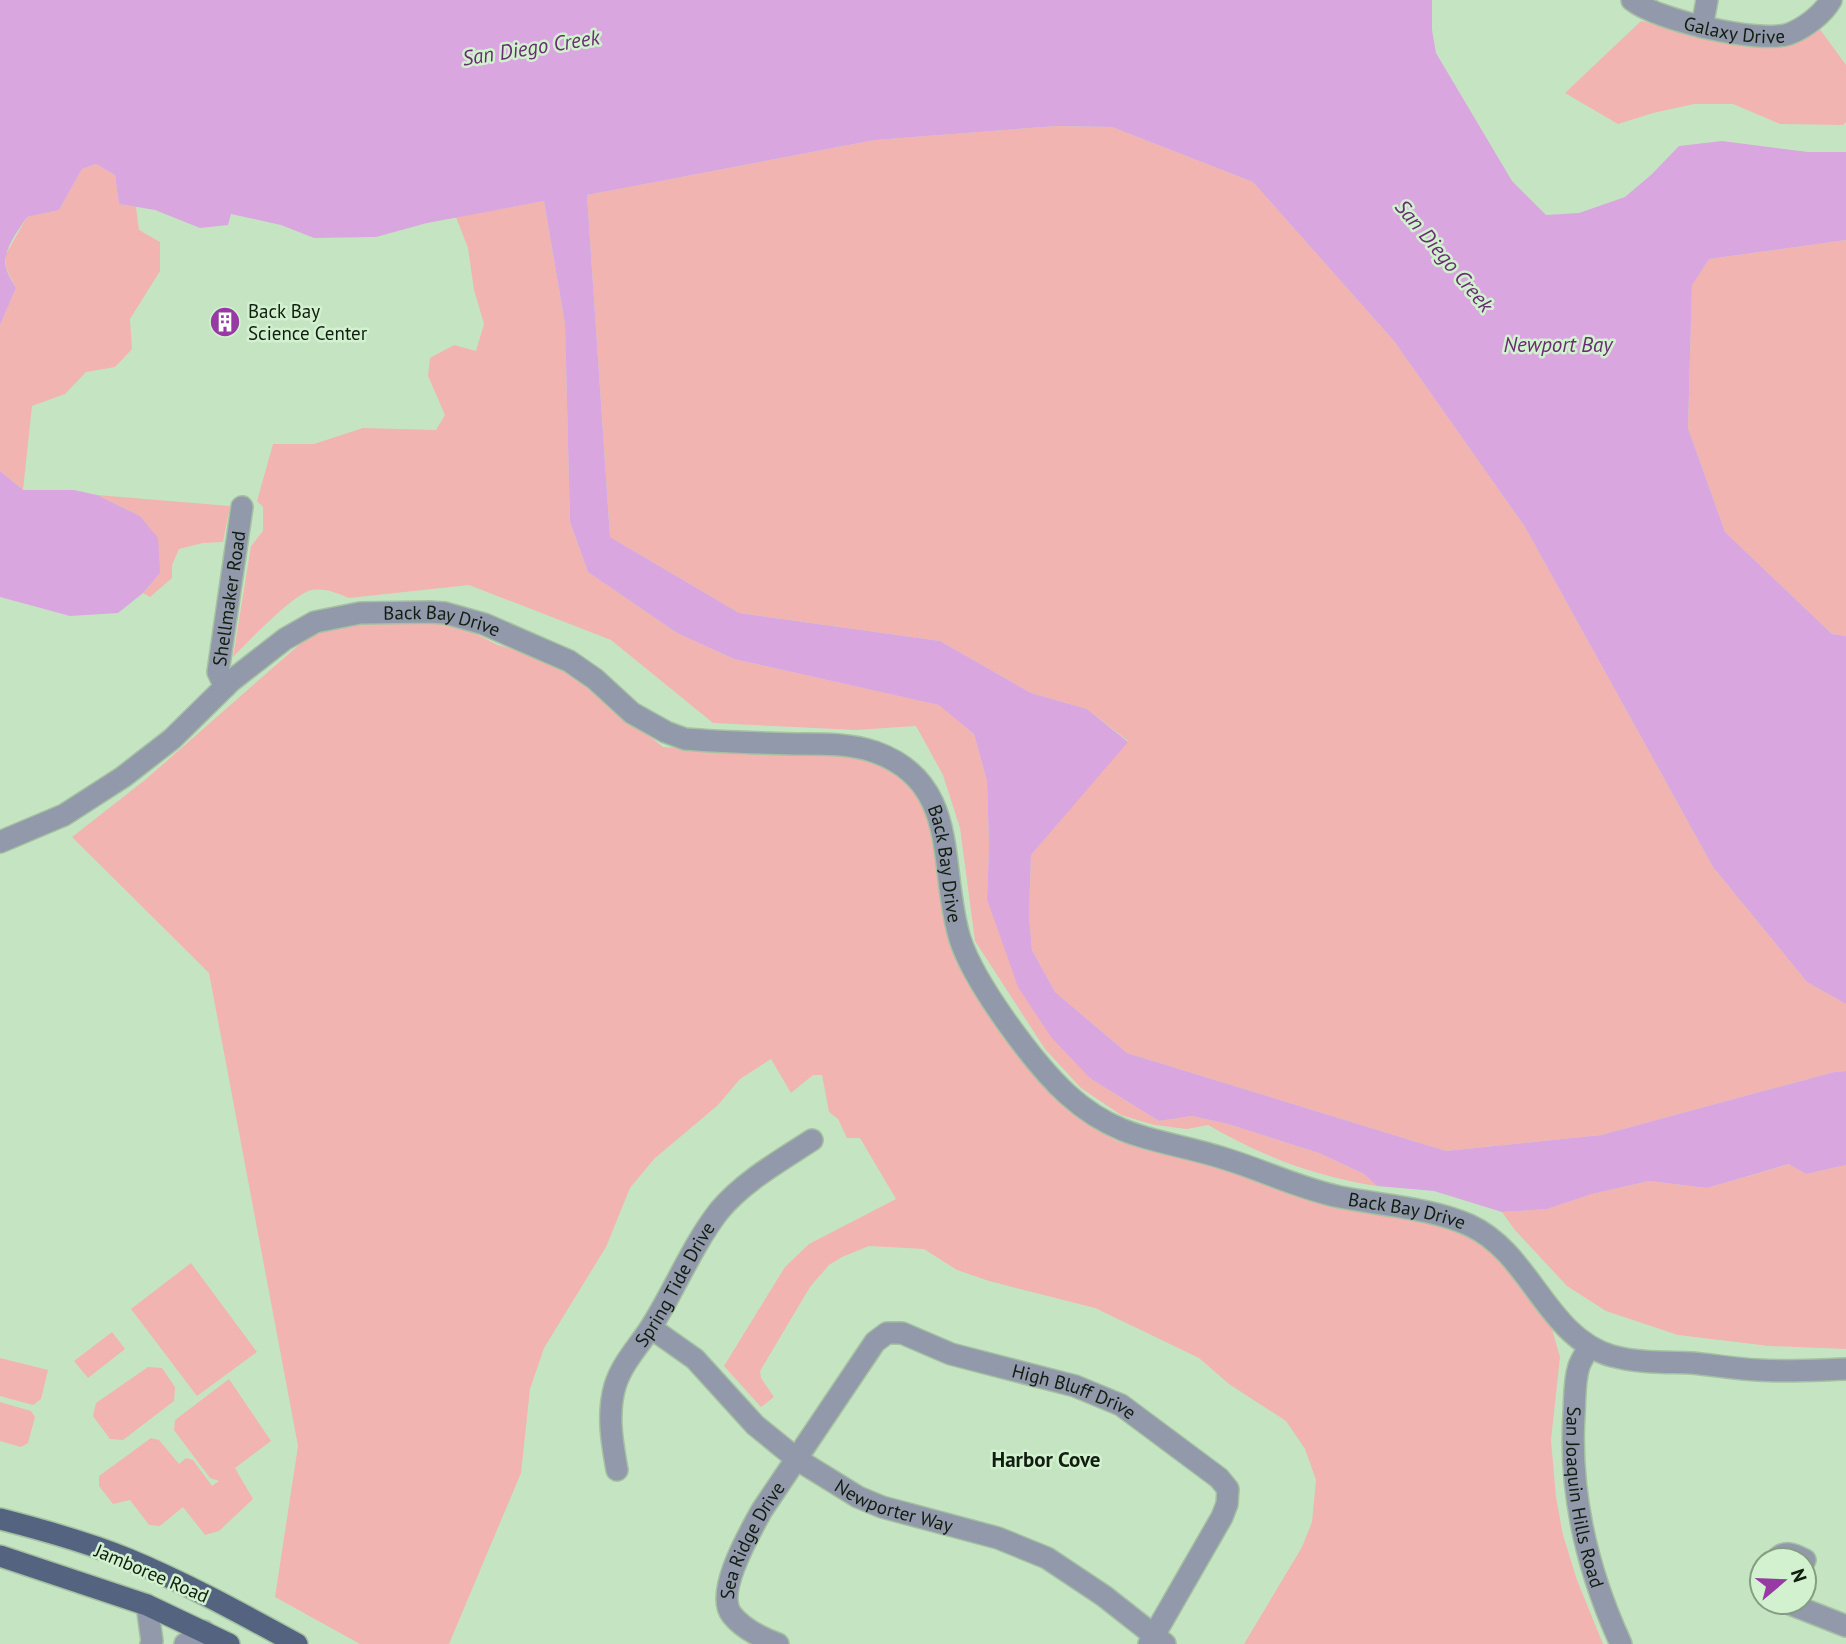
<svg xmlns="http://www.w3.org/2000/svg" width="1846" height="1644" font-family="'PT Sans',sans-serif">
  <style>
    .green { fill: #f2b4b0 }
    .water { fill: #d9a6df }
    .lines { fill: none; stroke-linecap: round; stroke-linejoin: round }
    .minor-casing { stroke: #a5c1a2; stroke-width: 24 }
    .major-casing { stroke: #a5c1a2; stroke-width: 24 }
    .minor { stroke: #9199aa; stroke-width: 21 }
    .major { stroke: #54637f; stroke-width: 21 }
    .labels { text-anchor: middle; stroke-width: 5; stroke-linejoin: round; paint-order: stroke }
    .street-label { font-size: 19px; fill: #121d11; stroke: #d2f2cf }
    .poi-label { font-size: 19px; fill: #121d11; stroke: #d2f2cf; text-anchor: start }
    .water-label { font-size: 21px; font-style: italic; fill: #692e72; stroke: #d2f2cf }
    .neighbourhood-label { font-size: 21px; font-weight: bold; fill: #121d11; stroke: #d2f2cf }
  </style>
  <rect width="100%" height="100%" fill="#c5e5c2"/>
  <g class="green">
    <polygon points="1641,21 1747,45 1819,28 1846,65 1846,122 1843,125 1780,124 1733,104 1694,104 1653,113 1618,124 1565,93"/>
    <polygon points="1056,126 1112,127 1253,182 1394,341 1525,527 1713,867 1807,982 1846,1004 1846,1071 1834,1072 1601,1135 1446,1151 1127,1053 1055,992 1032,950 1029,916 1031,855 1128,741 1087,709 1031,693 940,641 739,613 610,537 587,195 875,140"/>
    <polygon points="96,164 115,175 119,204 136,207 139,230 160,242 160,271 130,319 132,349 115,367 86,372 65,394 32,406 23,490 0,471 0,325 16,288 6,268 6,254 27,217 59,210 82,169"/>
    <path d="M 544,201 L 565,324 L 570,522 L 588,572 L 677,633 L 734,659 L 940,705 L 974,734 L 987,781 L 989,847 L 987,899 L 1091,1079 L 1159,1121 L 1192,1116 L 1228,1124 L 1319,1153 L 1364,1174 L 1377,1186 C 1317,1177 1261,1156 1208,1125 L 1187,1129 L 1154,1125 L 1121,1115 L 1081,1088 L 1045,1049 L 975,941 L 960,828 L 943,775 L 916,726 L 856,730 L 713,723 L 611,640 L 469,585 L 349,598 C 337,593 325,588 312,590 C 294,593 247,643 233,657 L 251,546 L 263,531 L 263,507 L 257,501 L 273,444 L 314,444 L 363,428 L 436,430 L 445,415 L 428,376 L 430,358 L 454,345 L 476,351 L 484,324 L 474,290 L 468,248 L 456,217 Z"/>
    <polygon points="1846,240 1846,636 1832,634 1725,532 1688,428 1692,284 1709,259"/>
    <polygon points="97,495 230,506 223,542 203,543 179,549 172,565 172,578 150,597 143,593 160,573 140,516"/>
    <polygon points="419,619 454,623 498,645 541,657 590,683 617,710 663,747 823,754 856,758 893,770 910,783 931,819 951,937 1070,1107 1092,1126 1117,1141 1205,1163 1302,1196 1387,1215 1454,1227 1497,1249 1536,1301 1552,1329 1560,1357 1551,1440 1556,1497 1563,1535 1577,1580 1603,1644 1244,1644 1302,1547 1312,1522 1316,1480 1305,1449 1286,1421 1229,1384 1199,1358 1095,1308 989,1281 957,1270 924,1249 869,1246 842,1257 829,1265 810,1287 760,1371 761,1378 774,1397 761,1407 724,1366 785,1267 809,1244 896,1199 860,1138 847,1138 838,1119 829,1112 822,1075 813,1075 791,1093 771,1059 740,1079 718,1105 654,1159 630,1188 606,1247 544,1348 530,1389 521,1473 449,1644 360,1644 275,1597 298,1446 209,973 72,837 145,780 309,636 347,625"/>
    <polygon points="1790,1164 1806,1174 1846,1165 1846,1349 1769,1346 1678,1335 1606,1311 1567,1286 1514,1229 1502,1212 1547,1209 1592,1194 1649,1181 1707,1188"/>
    <polygon points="191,1263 257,1352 197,1396 131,1309"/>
    <polygon points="112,1332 125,1349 88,1378 74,1361"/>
    <polygon points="0,1358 48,1370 41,1399 33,1405 0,1396"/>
    <polygon points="148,1367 162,1368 175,1387 174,1401 123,1440 110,1439 93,1416 96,1403"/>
    <polygon points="229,1379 271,1441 235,1468 253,1499 219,1531 205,1535 183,1507 160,1526 149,1525 130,1500 113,1504 99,1486 99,1476 151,1438 159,1440 179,1464 186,1458 193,1460 212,1486 219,1481 210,1478 174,1430 175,1420"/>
    <polygon points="0,1402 31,1411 35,1417 28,1443 21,1447 0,1441"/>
  </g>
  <g class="water">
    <path d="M 0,0 L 1432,0 L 1432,30 L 1436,53 L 1512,181 L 1546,215 L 1579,213 L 1625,197 L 1652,174 L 1679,146 L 1722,141 L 1808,152 L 1846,152 L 1846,240 L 1709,259 L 1692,285 L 1688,428 L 1725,532 L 1832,634 L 1846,636 L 1846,1004 L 1807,982 L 1713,867 L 1525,527 L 1394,341 L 1253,182 L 1112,127 L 1056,126 L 875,140 L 587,195 L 610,537 L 739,613 L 940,641 L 1031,693 L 1087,709 L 1128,742 L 1031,855 L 1029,916 L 1032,950 L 1055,992 L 1127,1053 L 1446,1151 L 1601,1135 L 1834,1072 L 1846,1071 L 1846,1165 L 1806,1174 L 1789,1164 L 1707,1188 L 1649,1181 L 1592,1194 L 1547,1209 L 1502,1212 L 1434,1191 L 1377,1186 L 1364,1174 L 1319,1153 L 1228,1124 L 1192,1116 L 1159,1121 L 1091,1079 L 1051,1037 L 1018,987 L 987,899 L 989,847 L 987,781 L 974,734 L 939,705 L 734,659 L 677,633 L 588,572 L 570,522 L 565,324 L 544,201 L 427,223 L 376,237 L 314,238 L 281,225 L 231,214 L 228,225 L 200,228 L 155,210 L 119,204 L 115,175 L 96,164 L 82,169 L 59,210 L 27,217 C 18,231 2,250 6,268 C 8,275 13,282 16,288 L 0,325 Z"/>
    <polygon points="0,471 23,490 74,490 97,495 140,516 158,538 160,573 143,593 118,613 70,616 0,597"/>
  </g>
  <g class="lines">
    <g class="minor-casing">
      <g id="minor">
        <path id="s1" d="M 1632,0 C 1656,20 1760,44 1789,34 C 1805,28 1823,14 1831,0"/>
        <polyline points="1702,27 1707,0"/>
        <path id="s2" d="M 225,687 L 218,672 L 242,507"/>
        <path id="s3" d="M 0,842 L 64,815 L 123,777 L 172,739 L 231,681 L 285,639 L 315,622 L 360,613 L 429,612 L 445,613 L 484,624 L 569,661 L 595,679 L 632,713 L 666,732 L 685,739 C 721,742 758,743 795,744 C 821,744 849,743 875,752 C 962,783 938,869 960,939 C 974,983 1034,1064 1068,1095 C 1121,1143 1167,1139 1229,1160 C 1267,1172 1301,1189 1340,1197 C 1380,1205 1432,1208 1469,1225 C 1531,1253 1546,1337 1612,1356 C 1638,1363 1666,1362 1692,1363 C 1714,1365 1736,1369 1758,1370 C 1787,1372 1817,1370 1846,1369"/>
        <path id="s4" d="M 651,1328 L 695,1359 L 755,1425 L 798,1460 L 858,1497 L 882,1507 L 998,1538 L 1047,1558 L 1104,1596 L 1165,1644"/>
        <path id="s5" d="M 1589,1347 C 1586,1353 1581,1360 1579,1366 C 1574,1381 1575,1399 1574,1414 C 1569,1494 1588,1572 1621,1644"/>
        <path id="s6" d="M 617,1470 C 612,1442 607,1414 615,1386 C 622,1363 639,1346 651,1327 C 675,1289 692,1246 719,1211 C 744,1181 780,1161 812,1140"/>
        <path d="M 1776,1560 C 1784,1549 1795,1555 1805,1560 L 1804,1562"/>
        <polyline points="1785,1602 1846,1626"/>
        <polyline points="147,1605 152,1641 151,1644"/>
        <polyline points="185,1644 204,1631"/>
        <path id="s7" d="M 778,1644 C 762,1638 743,1629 732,1615 C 714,1593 750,1532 762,1510 L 875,1342 L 887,1333 L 902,1333 L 951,1354 L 1075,1386 L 1121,1405 L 1219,1478 L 1228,1489 L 1227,1504 L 1222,1517 L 1149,1644"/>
      </g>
    </g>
    <g class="major-casing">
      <g id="major">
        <path d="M 0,1519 C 43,1530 87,1542 128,1559 C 186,1583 242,1614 297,1644"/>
        <polyline points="0,1556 147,1605 229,1644"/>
      </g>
    </g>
    <use href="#minor" class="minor"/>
    <use href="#major" class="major"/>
  </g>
  <defs>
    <g id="building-disc" transform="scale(1.575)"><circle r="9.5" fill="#973aa4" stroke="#d2f2cf"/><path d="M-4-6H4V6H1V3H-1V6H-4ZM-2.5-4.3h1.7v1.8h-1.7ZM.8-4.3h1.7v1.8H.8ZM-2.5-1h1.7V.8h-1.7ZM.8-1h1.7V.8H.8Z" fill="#fff"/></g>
  </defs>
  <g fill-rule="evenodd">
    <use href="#building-disc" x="225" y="322"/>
  </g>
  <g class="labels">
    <g class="street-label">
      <text dy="7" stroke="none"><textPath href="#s1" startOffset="108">Galaxy Drive</textPath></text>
      <text dy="7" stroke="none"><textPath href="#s2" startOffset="91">Shellmaker Road</textPath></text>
      <text dy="7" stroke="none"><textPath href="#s3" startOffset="516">Back Bay Drive</textPath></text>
      <text dy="7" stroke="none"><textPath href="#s3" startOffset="1125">Back Bay Drive</textPath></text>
      <text dy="7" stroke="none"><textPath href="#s3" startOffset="1754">Back Bay Drive</textPath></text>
      <text dy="7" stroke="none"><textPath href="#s6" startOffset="203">Spring Tide Drive</textPath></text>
      <text dy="7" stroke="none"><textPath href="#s7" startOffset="583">High Bluff Drive</textPath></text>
      <text dy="7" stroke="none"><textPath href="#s5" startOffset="154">San Joaquin Hills Road</textPath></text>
      <text dy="7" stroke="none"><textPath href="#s4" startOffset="306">Newporter Way</textPath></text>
      <text dy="7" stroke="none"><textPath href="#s7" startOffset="136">Sea Ridge Drive</textPath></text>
      <text transform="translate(152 1573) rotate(23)" y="7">Jamboree Road</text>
    </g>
    <g class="poi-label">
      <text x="248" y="318">Back Bay<tspan x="248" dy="22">Science Center</tspan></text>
    </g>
    <g class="water-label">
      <text transform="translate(531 48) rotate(-9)" y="7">San Diego Creek</text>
      <text transform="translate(1444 256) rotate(50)" y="7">San Diego Creek</text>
      <text x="1558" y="352">Newport Bay</text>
    </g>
    <g class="neighbourhood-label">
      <text x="1046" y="1467">Harbor Cove</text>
    </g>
  </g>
  <g transform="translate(1783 1581) rotate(71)"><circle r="33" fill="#d2f2cf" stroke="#859d83" stroke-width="2"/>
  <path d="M0-5L12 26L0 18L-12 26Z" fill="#973aa4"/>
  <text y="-10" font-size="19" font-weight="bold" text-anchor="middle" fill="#121d11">N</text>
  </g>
</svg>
